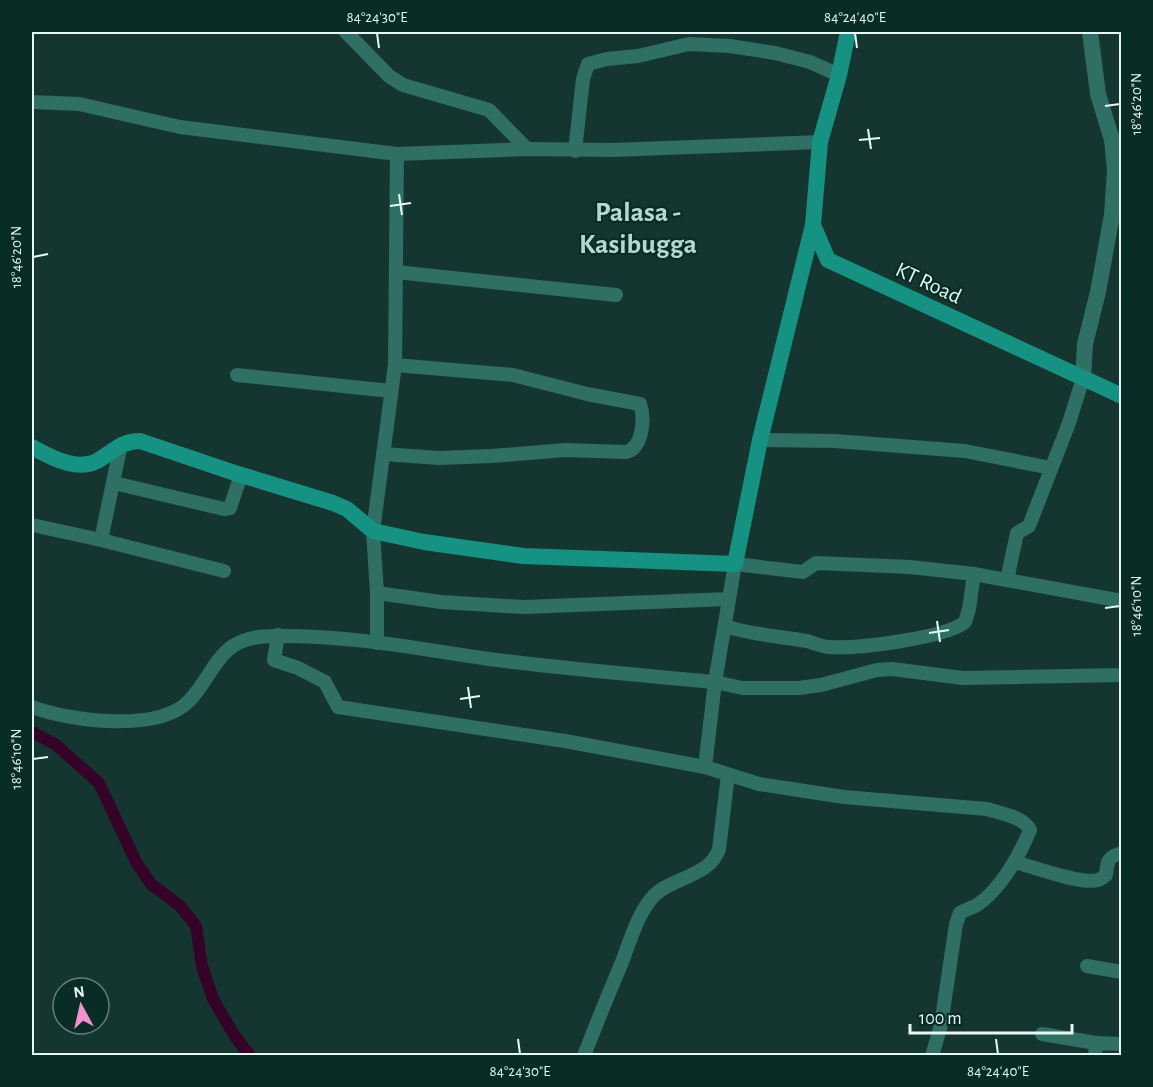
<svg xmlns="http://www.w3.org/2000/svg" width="1153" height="1087" font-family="'Alegreya Sans',sans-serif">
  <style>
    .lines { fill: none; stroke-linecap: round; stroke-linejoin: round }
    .canal { stroke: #350228; stroke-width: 12 }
    .minor { stroke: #2f6f64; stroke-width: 14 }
    .tertiary { stroke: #2f6f64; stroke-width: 16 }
    .secondary { stroke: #169282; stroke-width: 16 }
    .ticks { fill: none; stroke: #e5f8f3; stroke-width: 2 }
    .labels { text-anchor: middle; stroke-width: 4.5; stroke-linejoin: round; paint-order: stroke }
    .street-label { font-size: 22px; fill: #e5f8f3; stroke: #0a2c26 }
    .district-label { font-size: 28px; font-weight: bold; fill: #b5d9d2; stroke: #0a2c26 }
    .neatline { fill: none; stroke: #e5f8f3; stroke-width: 2 }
    .ticks-label { font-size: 15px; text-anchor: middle; fill: #e5f8f3 }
  </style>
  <rect width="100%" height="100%" fill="#153630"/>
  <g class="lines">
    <polyline class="canal" points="32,732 55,744 99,783 136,862 151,884 180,906 196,926 202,966 213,999 234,1035 250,1056"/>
    <g class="minor">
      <polyline points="346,32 389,76 403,85 489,110 527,149"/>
      <polyline points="32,102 79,104 180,127 397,154 527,149 612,150 820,142"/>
      <polyline points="575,151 583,79 588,64 607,59 638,56 689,44 730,46 775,53 810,62 839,75"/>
      <polyline points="396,272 616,295"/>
      <polyline points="237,375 391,391"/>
      <polyline points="760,440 835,441 965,451 1051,468"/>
      <path d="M 383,454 L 439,458 L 492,456 L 565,450 L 626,452 C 643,448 645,418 640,404 L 587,394 L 513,375 L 395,365"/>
      <polyline points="114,483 224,509 230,508 241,475"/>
      <polyline points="32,525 101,540 224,571"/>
      <polyline points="101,540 121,444"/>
      <polyline points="1007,580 1017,533 1029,526 1069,423 1083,378"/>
      <polyline points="377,593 441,602 524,607 729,599"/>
      <path d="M 725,626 C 751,635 779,636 807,641 C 814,643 822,647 829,647 C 856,649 946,638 965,622 L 969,609 L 974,574"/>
      <path d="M 278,635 L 274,660 L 298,668 L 325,682 L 338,707 L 565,741 L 705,767 L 759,784 L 805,791 L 844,797 L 987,809 C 1000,813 1024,817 1030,830 C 1020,855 1000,890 977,905 C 972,908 966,909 960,913 L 956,924 L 941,1025 L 932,1056"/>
      <polyline points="377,643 377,593 373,531 395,365 397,154"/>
      <path d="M 32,707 C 69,721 158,733 189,701 C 214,675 217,642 259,637 C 279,635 298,636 318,637 C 376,640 432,651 489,659 C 564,669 640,675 715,682 L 742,688 L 799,688 L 821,685 L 877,670 L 892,669 L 963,678 L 1122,675"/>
      <polyline points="705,767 715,682 735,564 803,572 816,563 910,567 974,574 1122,601"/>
      <path d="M 1015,862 C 1033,867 1082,885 1098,880 C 1101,879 1103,877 1106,875 C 1107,862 1108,856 1122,853"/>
      <polyline points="1087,966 1122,972"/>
      <polyline points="1042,1034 1096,1043"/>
      <path d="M 584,1056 C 596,1024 609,993 622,962 C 630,941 637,916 651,899 C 668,877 710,878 719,849 L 728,775"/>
      <polyline points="1095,1056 1096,1043 1122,1044"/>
    </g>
    <polyline class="tertiary" points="1083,378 1085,344 1098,292 1112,215 1115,170 1112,140 1098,94 1090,32"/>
    <g class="secondary">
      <polyline points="848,32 839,75 820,142 813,225 828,260 1122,396"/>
      <path d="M 32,447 C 52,458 80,474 102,458 C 116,449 123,441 140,441 L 235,473 L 333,503 L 347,509 L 373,531 L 424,542 L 523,556 L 735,564 L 760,440 L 813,225"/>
    </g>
  </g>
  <path class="ticks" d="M 377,33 L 379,48M 855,33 L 857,48M 1105,106 L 1120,104M 868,129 L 871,149M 859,140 L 880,138M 399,194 L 402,215M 390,206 L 411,203M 33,257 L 48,254M 1105,608 L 1120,606M 937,621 L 940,642M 929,633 L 949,630M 468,687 L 471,708M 460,699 L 480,696M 33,759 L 48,757M 518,1039 L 520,1054M 996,1039 L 998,1054"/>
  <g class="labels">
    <g class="street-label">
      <text transform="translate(929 282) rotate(25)" y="8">KT Road</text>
    </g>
    <g class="district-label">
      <text x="638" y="221">Palasa -<tspan x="638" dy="32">Kasibugga</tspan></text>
    </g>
  </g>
  <rect width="1153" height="1087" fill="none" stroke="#0a2c26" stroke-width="66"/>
  <g transform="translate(81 1006) rotate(352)"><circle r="28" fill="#0a2c26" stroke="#627e78" stroke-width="1.5"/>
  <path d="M0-4.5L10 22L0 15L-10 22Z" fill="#f491d3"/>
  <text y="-9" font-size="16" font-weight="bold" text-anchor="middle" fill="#e5f8f3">N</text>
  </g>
  <path d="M910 1024v9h162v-9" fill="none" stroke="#e5f8f3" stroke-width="3"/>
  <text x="919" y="1024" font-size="18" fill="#e5f8f3" stroke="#0a2c26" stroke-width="4.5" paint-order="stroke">100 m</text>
  <rect x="33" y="33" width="1087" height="1021" class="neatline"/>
  <g class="ticks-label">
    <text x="377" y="22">84°24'30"E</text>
    <text x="855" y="22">84°24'40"E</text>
    <text transform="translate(1136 104) rotate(-90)" y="5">18°46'20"N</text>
    <text transform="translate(16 257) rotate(-90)" y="5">18°46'20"N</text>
    <text transform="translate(1136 606) rotate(-90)" y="5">18°46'10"N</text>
    <text transform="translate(16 759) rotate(-90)" y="5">18°46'10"N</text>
    <text x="520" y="1076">84°24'30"E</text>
    <text x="998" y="1076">84°24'40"E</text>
  </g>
</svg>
